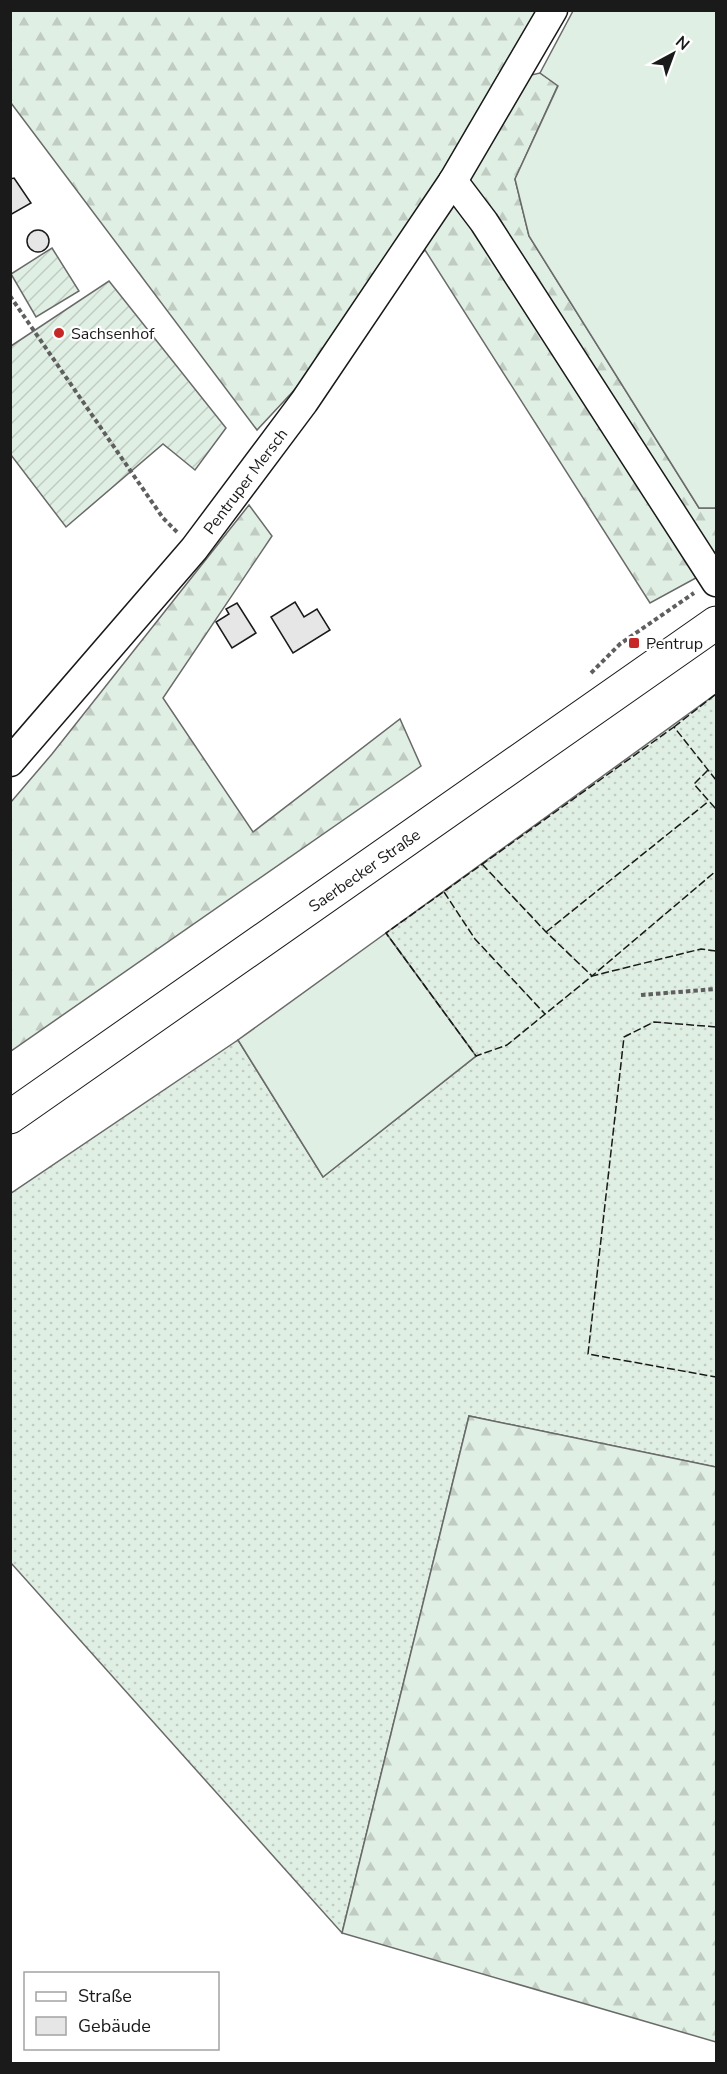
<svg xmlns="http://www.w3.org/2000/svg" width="727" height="2074" font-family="'Nunito Sans',sans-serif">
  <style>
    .grass { fill: url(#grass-dots); stroke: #6a6a6a; stroke-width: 1.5 }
    .forest { fill: url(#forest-firs); stroke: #6a6a6a; stroke-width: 1.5 }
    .garden { fill: url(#garden-furrows); stroke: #6a6a6a; stroke-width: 1.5 }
    .pitch { fill: #e0efe3; stroke: #6a6a6a; stroke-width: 1.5 }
    .building { fill: #e6e6e6; stroke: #1a1a1a; stroke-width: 1.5 }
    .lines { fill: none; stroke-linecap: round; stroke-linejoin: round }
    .minor-casing { stroke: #1a1a1a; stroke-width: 31 }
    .major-casing { stroke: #1a1a1a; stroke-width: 35 }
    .path { stroke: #5f5f5f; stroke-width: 4; stroke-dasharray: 4.5 3; stroke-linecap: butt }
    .minor { stroke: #fff; stroke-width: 28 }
    .major { stroke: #fff; stroke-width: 33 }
    .fence { stroke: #1a1a1a; stroke-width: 1.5; stroke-dasharray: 8 3; stroke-linecap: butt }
    .poi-dot { fill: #c62828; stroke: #fff; stroke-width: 2 }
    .labels { text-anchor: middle; stroke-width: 4.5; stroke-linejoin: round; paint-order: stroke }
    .poi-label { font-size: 16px; fill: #1a1a1a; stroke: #fff; text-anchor: start }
    .street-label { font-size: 16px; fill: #1a1a1a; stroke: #fff }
  </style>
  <defs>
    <pattern id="grass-dots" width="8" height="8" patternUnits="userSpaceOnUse" patternTransform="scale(1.5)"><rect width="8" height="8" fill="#e0efe3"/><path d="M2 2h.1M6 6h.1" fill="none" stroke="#c0ccc2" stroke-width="1.8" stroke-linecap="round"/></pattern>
    <pattern id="forest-firs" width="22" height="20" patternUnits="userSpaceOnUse" patternTransform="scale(1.5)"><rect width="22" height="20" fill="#e0efe3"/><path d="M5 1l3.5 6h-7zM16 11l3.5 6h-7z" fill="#c0ccc2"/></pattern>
    <pattern id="garden-furrows" width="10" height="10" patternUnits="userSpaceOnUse" patternTransform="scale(1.5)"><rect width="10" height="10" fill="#e0efe3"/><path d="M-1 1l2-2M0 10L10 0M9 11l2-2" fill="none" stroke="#c0ccc2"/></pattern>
  </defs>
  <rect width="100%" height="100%" fill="#fff"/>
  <polygon class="grass" points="716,694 716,1467 469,1416 342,1933 11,1563 10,1194 238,1040 323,1177 476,1056 386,933"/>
  <g class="forest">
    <polygon points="11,11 536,11 496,83 540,73 558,85 515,179 529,236 699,508 716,508 716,567 650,603 425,250 257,430 11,103"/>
    <polygon points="249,505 272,536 163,698 253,832 400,719 421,766 11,1051 11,802 52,754"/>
    <polygon points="469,1416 716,1467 716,2042 342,1933"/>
  </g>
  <g class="garden">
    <polygon points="52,248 79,291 36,317 11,274"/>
    <polygon points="109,281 226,428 195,470 163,444 66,527 11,455 11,346"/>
  </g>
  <g class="pitch">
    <polygon points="573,11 716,11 716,508 699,508 529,236 515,179 558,86 540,73"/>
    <polygon points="386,933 476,1056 323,1177 238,1040"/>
  </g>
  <g class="building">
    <polygon points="14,178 31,203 10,215 10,179"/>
    <circle cx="38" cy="241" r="11"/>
    <polygon points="295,602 304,617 317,609 330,630 293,653 271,617"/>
    <polygon points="237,603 256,633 232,648 216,622 229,614 226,609"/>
  </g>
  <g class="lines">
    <g class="minor-casing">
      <g id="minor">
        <polyline points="453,181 484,222 716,582"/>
        <polyline points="10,762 194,549 304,402 453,181 553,10"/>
      </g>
    </g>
    <g class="major-casing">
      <polyline id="major" points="10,1117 716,623"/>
    </g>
    <g class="path">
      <polyline points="10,296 163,518 177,532"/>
      <polyline points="591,673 620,644 694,593"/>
      <polyline points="641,995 716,989"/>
    </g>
    <use href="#minor" class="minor"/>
    <use href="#major" class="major"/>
    <g class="fence">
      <polyline points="674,727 716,694"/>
      <polyline points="708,770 694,784 716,809"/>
      <polyline points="716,780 674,727 386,933 476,1056 507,1045 592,976 701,949 716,951"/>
      <polyline points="482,864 546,932 592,976 716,871"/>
      <polyline points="444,892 475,939 545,1014"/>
      <polyline points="546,932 709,801"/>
      <polyline points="716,1027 654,1022 624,1037 588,1354 716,1377"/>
    </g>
  </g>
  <g class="poi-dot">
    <circle cx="59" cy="333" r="6"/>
    <rect x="628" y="637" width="12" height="12" rx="3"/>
  </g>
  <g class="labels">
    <g class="poi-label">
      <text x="71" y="339">Sachsenhof</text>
      <text x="646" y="649">Pentrup</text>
    </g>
    <g class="street-label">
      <text transform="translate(245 481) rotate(-53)" y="6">Pentruper Mersch</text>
      <text transform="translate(364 870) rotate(-35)" y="6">Saerbecker Straße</text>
    </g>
  </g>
  <rect width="727" height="2074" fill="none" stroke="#1a1a1a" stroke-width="24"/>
  <rect x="24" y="1972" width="195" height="78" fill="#ffffff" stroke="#a3a3a3" stroke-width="1.5"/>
  <rect x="36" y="1992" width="30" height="9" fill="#ffffff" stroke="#a3a3a3" stroke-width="1.5"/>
  <text x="78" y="2002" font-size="18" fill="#1a1a1a">Straße</text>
  <rect x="36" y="2017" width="30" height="18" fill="#e6e6e6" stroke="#a3a3a3" stroke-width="1.5"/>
  <text x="78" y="2032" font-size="18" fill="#1a1a1a">Gebäude</text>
  <g transform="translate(673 54) rotate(41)" stroke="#ffffff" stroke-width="4.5" paint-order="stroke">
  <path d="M0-4.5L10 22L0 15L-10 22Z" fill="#1a1a1a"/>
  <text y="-9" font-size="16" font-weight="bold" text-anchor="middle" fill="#1a1a1a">N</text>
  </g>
</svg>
